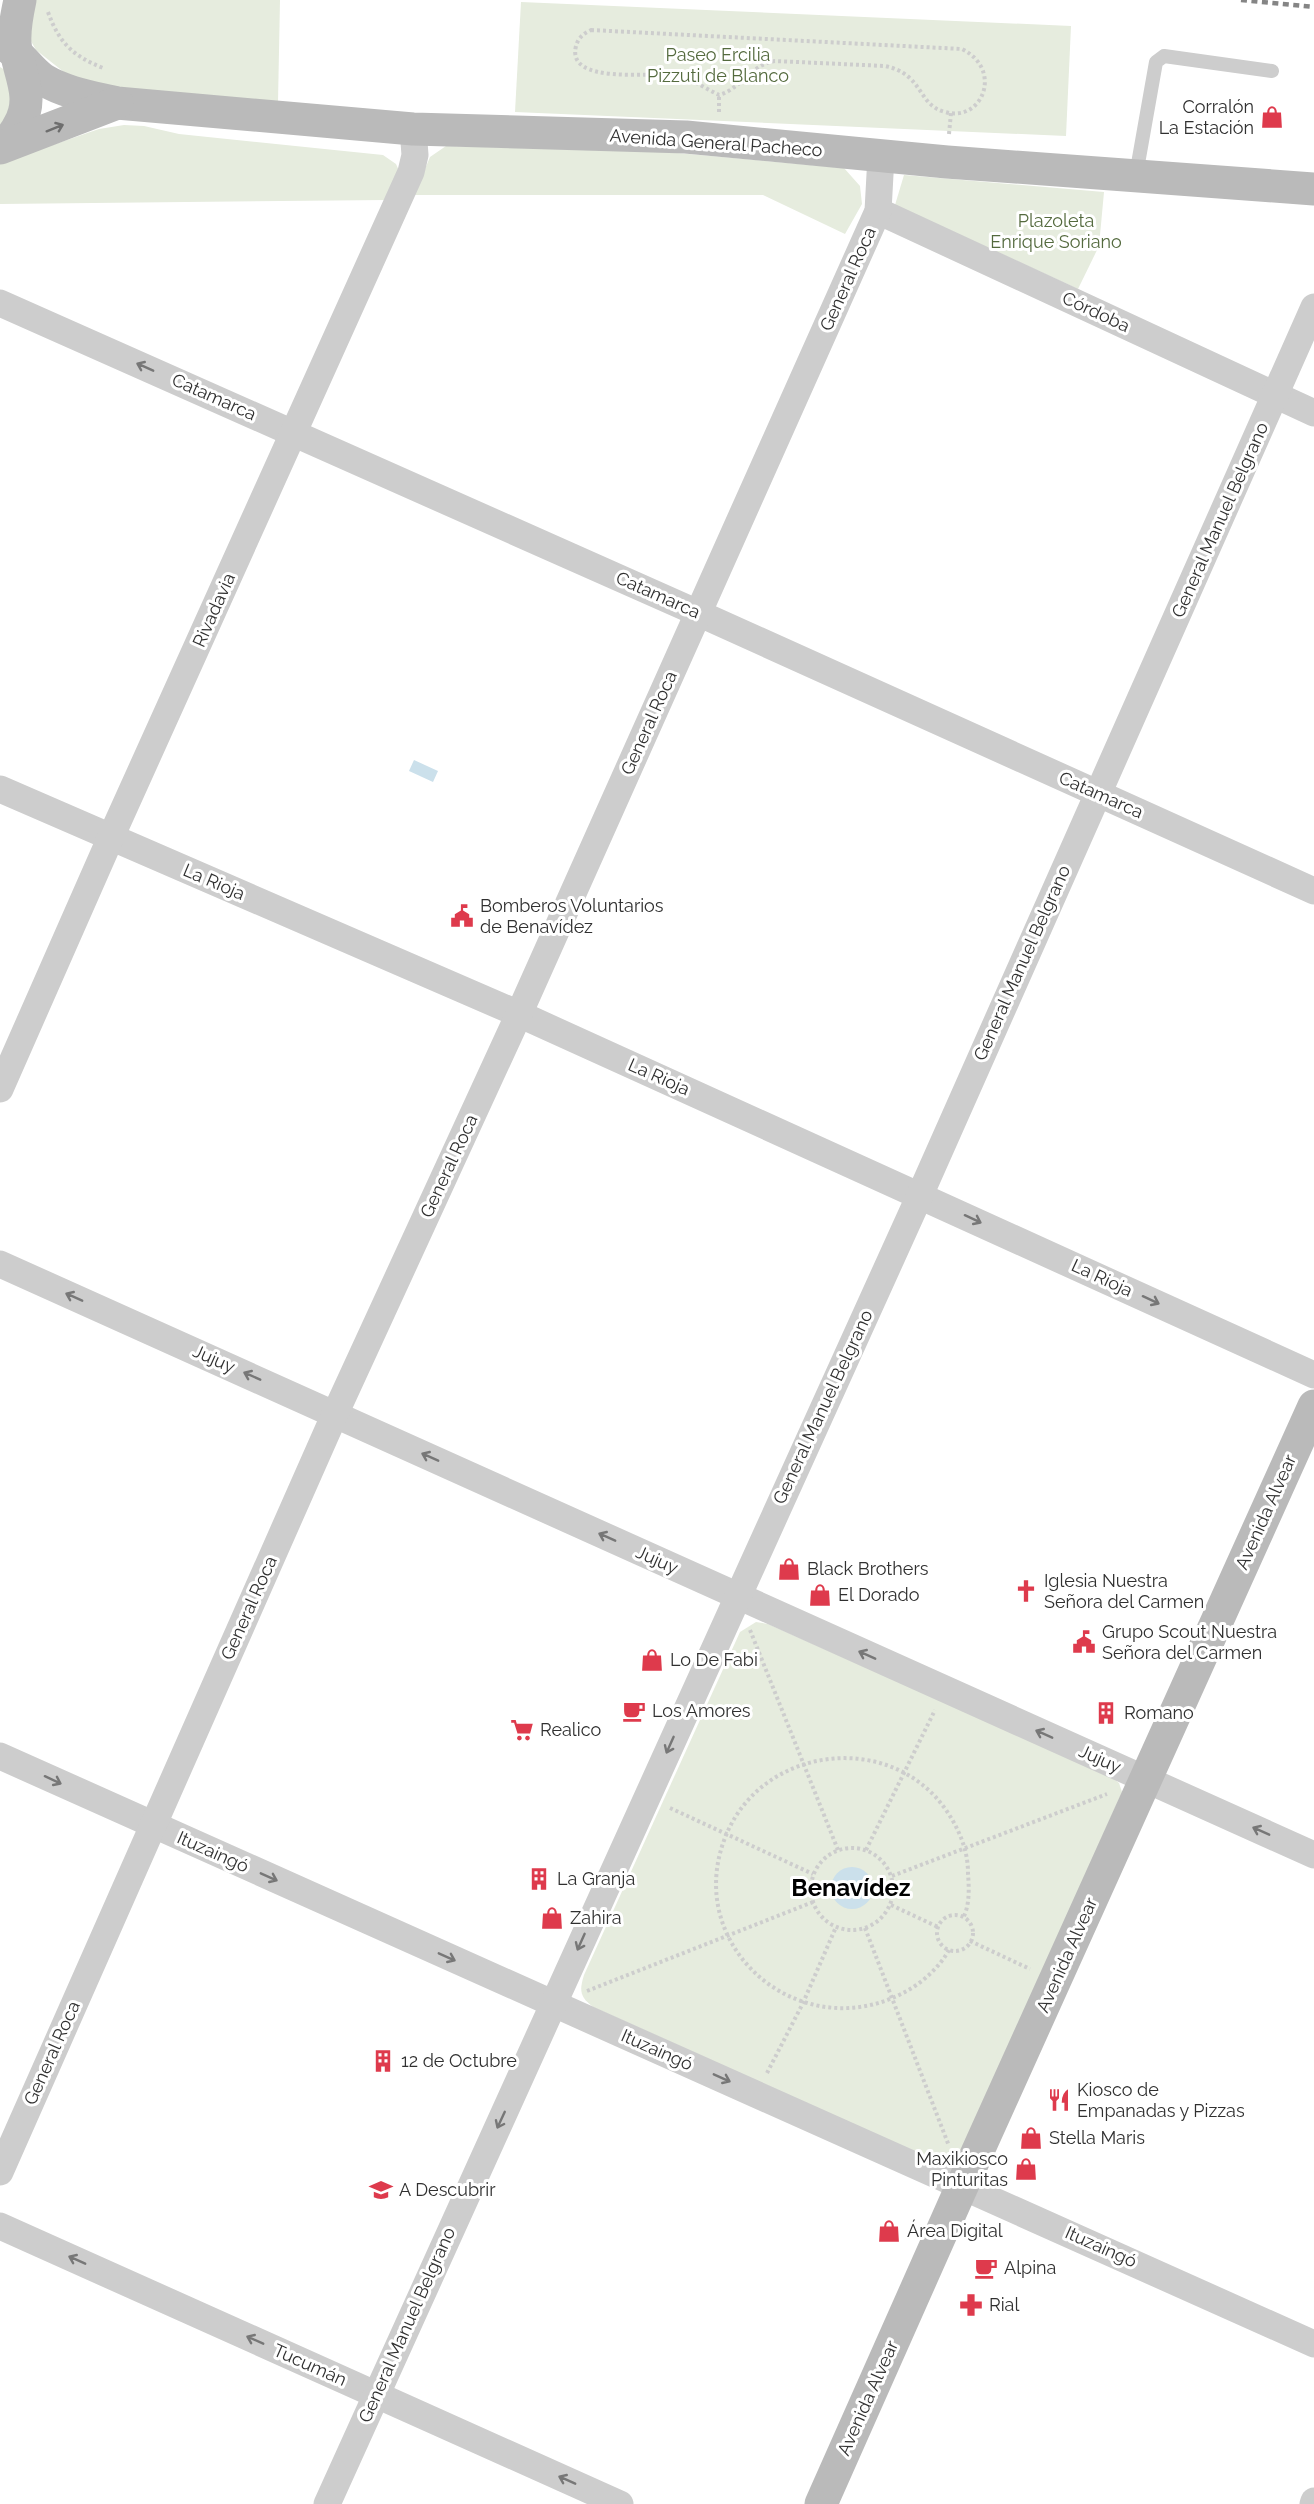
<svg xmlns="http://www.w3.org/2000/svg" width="1314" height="2504" font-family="Raleway,sans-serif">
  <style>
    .green { fill: #e6ecde }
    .water { fill: #cbe0eb }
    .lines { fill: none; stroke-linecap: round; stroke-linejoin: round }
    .path { stroke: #cdcdcd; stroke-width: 4; stroke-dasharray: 3 3; stroke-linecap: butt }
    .lane { stroke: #cdcdcd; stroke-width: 14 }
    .street { stroke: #cdcdcd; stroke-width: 27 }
    .secondary { stroke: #bababa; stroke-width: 33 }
    .rail { stroke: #858585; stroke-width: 4.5; stroke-dasharray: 6 4.5; stroke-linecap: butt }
    .oneway { stroke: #6e6e6e }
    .oneway2 { stroke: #777 }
    .labels { text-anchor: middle; stroke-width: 6; stroke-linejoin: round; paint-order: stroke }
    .park-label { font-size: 18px; fill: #546a3e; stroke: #fff }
    .poi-label { font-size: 18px; fill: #303030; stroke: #fff; text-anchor: start }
    .street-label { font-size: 18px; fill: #303030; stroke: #fff }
    .district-label { font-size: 24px; font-weight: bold; fill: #000; stroke: #fff }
  </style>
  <rect width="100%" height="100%" fill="#fff"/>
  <g class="green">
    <polygon points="36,0 280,0 278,102 79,84 36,50 27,34"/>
    <polygon points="521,2 1071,26 1066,136 515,112"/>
    <polygon points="0,67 5,70 17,93 0,131"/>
    <polygon points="124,125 144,126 179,134 383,155 396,164 401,175 387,200 0,204 0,163 99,129"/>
    <polygon points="446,146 666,152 844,168 860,186 862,204 845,234 763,195 414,195 430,157"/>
    <polygon points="904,175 1104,192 1099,246 1078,289 895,205"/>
    <path d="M 756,1622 L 768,1624 L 1109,1775 L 1119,1783 L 1122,1792 L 960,2157 L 950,2162 L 940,2163 L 593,2007 C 580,1997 579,1991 584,1975 L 740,1632 Z"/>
  </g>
  <g class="water">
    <polygon points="414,760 438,771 433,782 409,771"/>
    <circle cx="852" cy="1888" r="21"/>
  </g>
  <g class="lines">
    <g class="path">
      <path d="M 48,12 C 59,43 73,56 103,68"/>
      <path d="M 591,30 L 962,49 C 1004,70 982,123 945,112 C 917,105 924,74 885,66 L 775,61 C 753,63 741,89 719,95 C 704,88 690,77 673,75 C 650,72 566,85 576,46 C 578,38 584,33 591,30 Z"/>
      <polyline points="719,112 719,95"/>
      <polyline points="949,134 951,113"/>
      <polyline points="750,1630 838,1850"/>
      <polyline points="670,1808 813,1874"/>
      <circle cx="852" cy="1889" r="41"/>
      <polyline points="866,1850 935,1710"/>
      <polyline points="892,1876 1107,1794"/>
      <polyline points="891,1905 938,1927"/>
      <circle cx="955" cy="1933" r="18"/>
      <polyline points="865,1928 949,2146"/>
      <polyline points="970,1941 1030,1969"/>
      <path d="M 949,1950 C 939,1968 921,1984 903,1993 C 798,2048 679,1944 727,1833 C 765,1745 891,1731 946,1810 C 959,1829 968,1850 968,1873 C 969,1888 970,1905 963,1918"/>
      <polyline points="587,1991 813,1902"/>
      <polyline points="767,2073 803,2003 836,1927"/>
    </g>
    <polyline class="lane" points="1136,175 1156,62 1164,56 1272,71"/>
    <g class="street">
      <polyline points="878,211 1314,413"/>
      <polyline points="0,303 698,613 1314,891"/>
      <polyline points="0,789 519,1014 1314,1375"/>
      <polyline points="0,1089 111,837 411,172 415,155 413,129"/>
      <polyline points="0,1264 1314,1855"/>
      <path d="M 0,1756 C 436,1955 877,2145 1314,2344"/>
      <polyline points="0,2172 335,1414 519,1014 878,211 881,156"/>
      <polyline points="0,2226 620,2504"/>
      <polyline points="327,2504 920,1195 1314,307"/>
      <polyline points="1313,2504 1314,2501"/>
    </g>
    <g class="secondary">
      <path d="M 0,44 C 20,50 27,69 44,80 C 66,93 92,97 117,103 L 413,129 L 686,137 L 947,162 L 1314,189"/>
      <path d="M 0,146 C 8,141 15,134 19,125 C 36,96 17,72 15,43 C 14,28 17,14 20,0"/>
      <polyline points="0,148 117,103"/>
      <polyline points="821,2504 963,2184 1314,1406"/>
    </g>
    <polyline class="rail" points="1241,0 1314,7"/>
  </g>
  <defs><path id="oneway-shaft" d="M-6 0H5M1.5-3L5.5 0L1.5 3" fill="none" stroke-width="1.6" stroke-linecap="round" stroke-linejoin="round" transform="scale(1.5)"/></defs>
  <use class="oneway" href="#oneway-shaft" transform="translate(55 128) rotate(-22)"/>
  <g class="oneway2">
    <use href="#oneway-shaft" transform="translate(145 367) rotate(-156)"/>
    <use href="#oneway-shaft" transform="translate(973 1219) rotate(25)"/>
    <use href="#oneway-shaft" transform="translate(74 1297) rotate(-156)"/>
    <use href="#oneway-shaft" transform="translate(1151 1300) rotate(25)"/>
    <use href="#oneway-shaft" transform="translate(252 1376) rotate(-156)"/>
    <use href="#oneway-shaft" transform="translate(430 1457) rotate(-156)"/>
    <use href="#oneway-shaft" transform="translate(607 1537) rotate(-156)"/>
    <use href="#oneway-shaft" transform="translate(867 1655) rotate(-156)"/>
    <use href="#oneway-shaft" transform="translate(1044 1734) rotate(-156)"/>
    <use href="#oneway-shaft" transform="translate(670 1745) rotate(114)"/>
    <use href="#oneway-shaft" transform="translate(53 1780) rotate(25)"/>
    <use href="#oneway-shaft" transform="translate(1261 1831) rotate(-156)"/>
    <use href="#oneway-shaft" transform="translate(269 1877) rotate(24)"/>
    <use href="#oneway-shaft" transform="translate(581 1942) rotate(114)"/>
    <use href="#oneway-shaft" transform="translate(447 1957) rotate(24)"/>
    <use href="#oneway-shaft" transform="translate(722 2078) rotate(24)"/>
    <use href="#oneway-shaft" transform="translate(501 2120) rotate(115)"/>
    <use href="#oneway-shaft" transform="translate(77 2260) rotate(-156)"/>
    <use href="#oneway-shaft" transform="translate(255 2340) rotate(-156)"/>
    <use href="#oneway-shaft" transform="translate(567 2480) rotate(-156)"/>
  </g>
  <defs>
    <g id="shop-bare" transform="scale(1.8)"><path d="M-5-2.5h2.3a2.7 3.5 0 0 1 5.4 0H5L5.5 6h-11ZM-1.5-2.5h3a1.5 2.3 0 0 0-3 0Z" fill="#de3a4c" stroke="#fff" stroke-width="2.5" paint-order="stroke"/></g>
    <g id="civic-bare" transform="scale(1.8)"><path d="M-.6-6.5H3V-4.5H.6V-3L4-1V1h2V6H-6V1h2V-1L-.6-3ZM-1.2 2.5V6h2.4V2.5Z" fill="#de3a4c" stroke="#fff" stroke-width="2.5" paint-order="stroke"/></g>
    <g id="church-bare" transform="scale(1.8)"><path d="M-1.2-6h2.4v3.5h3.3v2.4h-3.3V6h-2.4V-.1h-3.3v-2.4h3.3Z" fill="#de3a4c" stroke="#fff" stroke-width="2.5" paint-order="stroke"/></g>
    <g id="cafe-bare" transform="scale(1.8)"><path d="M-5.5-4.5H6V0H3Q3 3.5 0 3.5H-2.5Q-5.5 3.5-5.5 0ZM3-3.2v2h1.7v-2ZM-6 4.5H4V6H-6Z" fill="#de3a4c" stroke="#fff" stroke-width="2.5" paint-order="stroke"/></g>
    <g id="building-bare" transform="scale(1.8)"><path d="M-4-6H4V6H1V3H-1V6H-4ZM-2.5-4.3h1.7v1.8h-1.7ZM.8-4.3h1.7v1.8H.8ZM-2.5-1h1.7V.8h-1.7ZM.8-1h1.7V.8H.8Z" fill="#de3a4c" stroke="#fff" stroke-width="2.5" paint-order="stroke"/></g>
    <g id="supermarket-bare" transform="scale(1.8)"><path d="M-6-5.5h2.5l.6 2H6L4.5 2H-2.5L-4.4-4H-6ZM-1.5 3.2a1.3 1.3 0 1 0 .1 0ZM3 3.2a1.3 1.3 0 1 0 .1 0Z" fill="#de3a4c" stroke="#fff" stroke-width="2.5" paint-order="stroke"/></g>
    <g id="restaurant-bare" transform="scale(1.8)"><path d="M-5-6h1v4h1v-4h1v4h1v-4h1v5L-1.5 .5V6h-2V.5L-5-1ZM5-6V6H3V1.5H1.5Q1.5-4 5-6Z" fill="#de3a4c" stroke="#fff" stroke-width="2.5" paint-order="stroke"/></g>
    <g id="school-bare" transform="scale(1.8)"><path d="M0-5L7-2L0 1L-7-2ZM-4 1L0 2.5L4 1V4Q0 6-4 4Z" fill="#de3a4c" stroke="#fff" stroke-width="2.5" paint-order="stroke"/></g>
    <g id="pharmacy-bare" transform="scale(1.8)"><path d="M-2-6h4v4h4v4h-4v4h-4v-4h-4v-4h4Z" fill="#de3a4c" stroke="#fff" stroke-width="2.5" paint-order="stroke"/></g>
  </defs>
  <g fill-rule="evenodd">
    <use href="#shop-bare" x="1272" y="117"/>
    <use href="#civic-bare" x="462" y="916"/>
    <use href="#shop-bare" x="789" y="1569"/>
    <use href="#church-bare" x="1026" y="1591"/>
    <use href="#shop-bare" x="820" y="1595"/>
    <use href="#civic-bare" x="1084" y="1642"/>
    <use href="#shop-bare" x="652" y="1660"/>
    <use href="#cafe-bare" x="634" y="1711"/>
    <use href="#building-bare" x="1106" y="1713"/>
    <use href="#supermarket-bare" x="522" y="1730"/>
    <use href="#building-bare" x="539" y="1879"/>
    <use href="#shop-bare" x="552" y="1918"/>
    <use href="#building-bare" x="383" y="2061"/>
    <use href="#restaurant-bare" x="1059" y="2100"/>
    <use href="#shop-bare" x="1031" y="2138"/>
    <use href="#shop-bare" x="1026" y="2169"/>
    <use href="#school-bare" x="381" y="2190"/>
    <use href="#shop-bare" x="889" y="2231"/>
    <use href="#cafe-bare" x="986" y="2268"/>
    <use href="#pharmacy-bare" x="971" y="2305"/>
  </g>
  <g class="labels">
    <g class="park-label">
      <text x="718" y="61">Paseo Ercilia<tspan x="718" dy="21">Pizzuti de Blanco</tspan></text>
      <text x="1056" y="227">Plazoleta<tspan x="1056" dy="21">Enrique Soriano</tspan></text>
    </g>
    <g class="poi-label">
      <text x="1254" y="113" text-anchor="end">Corralón<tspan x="1254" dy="21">La Estación</tspan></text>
      <text x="480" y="912">Bomberos Voluntarios<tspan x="480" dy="21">de Benavídez</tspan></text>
      <text x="807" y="1575">Black Brothers</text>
      <text x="1044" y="1587">Iglesia Nuestra<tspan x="1044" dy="21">Señora del Carmen</tspan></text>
      <text x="838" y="1601">El Dorado</text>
      <text x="1102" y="1638">Grupo Scout Nuestra<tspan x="1102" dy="21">Señora del Carmen</tspan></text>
      <text x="670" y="1666">Lo De Fabi</text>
      <text x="652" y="1717">Los Amores</text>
      <text x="1124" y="1719">Romano</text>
      <text x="540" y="1736">Realico</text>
      <text x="557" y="1885">La Granja</text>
      <text x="570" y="1924">Zahira</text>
      <text x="401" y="2067">12 de Octubre</text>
      <text x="1077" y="2096">Kiosco de<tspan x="1077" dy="21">Empanadas y Pizzas</tspan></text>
      <text x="1049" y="2144">Stella Maris</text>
      <text x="1008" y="2165" text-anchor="end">Maxikiosco<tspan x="1008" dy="21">Pinturitas</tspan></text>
      <text x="399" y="2196">A Descubrir</text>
      <text x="907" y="2237">Área Digital</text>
      <text x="1004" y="2274">Alpina</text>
      <text x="989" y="2311">Rial</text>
    </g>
    <g class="street-label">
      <text transform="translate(716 143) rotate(4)" y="6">Avenida General Pacheco</text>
      <text transform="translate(848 279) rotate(-66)" y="6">General Roca</text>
      <text transform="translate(1096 312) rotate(25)" y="6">Córdoba</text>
      <text transform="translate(214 397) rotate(24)" y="6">Catamarca</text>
      <text transform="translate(1220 520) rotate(-66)" y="6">General Manuel Belgrano</text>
      <text transform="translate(658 595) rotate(24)" y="6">Catamarca</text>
      <text transform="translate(214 610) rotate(-66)" y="6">Rivadavia</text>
      <text transform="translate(649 723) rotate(-66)" y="6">General Roca</text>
      <text transform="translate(1101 795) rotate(24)" y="6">Catamarca</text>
      <text transform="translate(214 882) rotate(23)" y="6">La Rioja</text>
      <text transform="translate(1022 963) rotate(-66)" y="6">General Manuel Belgrano</text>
      <text transform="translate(659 1077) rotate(24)" y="6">La Rioja</text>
      <text transform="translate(449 1166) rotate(-65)" y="6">General Roca</text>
      <text transform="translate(1102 1278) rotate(25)" y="6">La Rioja</text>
      <text transform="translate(214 1359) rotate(24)" y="6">Jujuy</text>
      <text transform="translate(823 1407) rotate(-65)" y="6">General Manuel Belgrano</text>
      <text transform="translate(1266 1512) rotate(-66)" y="6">Avenida Alvear</text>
      <text transform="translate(657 1560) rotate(24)" y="6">Jujuy</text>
      <text transform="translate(249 1608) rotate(-66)" y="6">General Roca</text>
      <text transform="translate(1100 1759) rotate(24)" y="6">Jujuy</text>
      <text transform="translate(213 1852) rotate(24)" y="6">Ituzaingó</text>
      <text transform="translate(1067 1955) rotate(-66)" y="6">Avenida Alvear</text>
      <text transform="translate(657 2050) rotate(24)" y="6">Ituzaingó</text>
      <text transform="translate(52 2053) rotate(-66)" y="6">General Roca</text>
      <text transform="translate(1101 2247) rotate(24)" y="6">Ituzaingó</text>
      <text transform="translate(407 2325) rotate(-66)" y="6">General Manuel Belgrano</text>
      <text transform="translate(310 2365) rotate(24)" y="6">Tucumán</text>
      <text transform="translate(868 2398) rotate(-66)" y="6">Avenida Alvear</text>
    </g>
    <g class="district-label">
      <text x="851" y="1896">Benavídez</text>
    </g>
  </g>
</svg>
